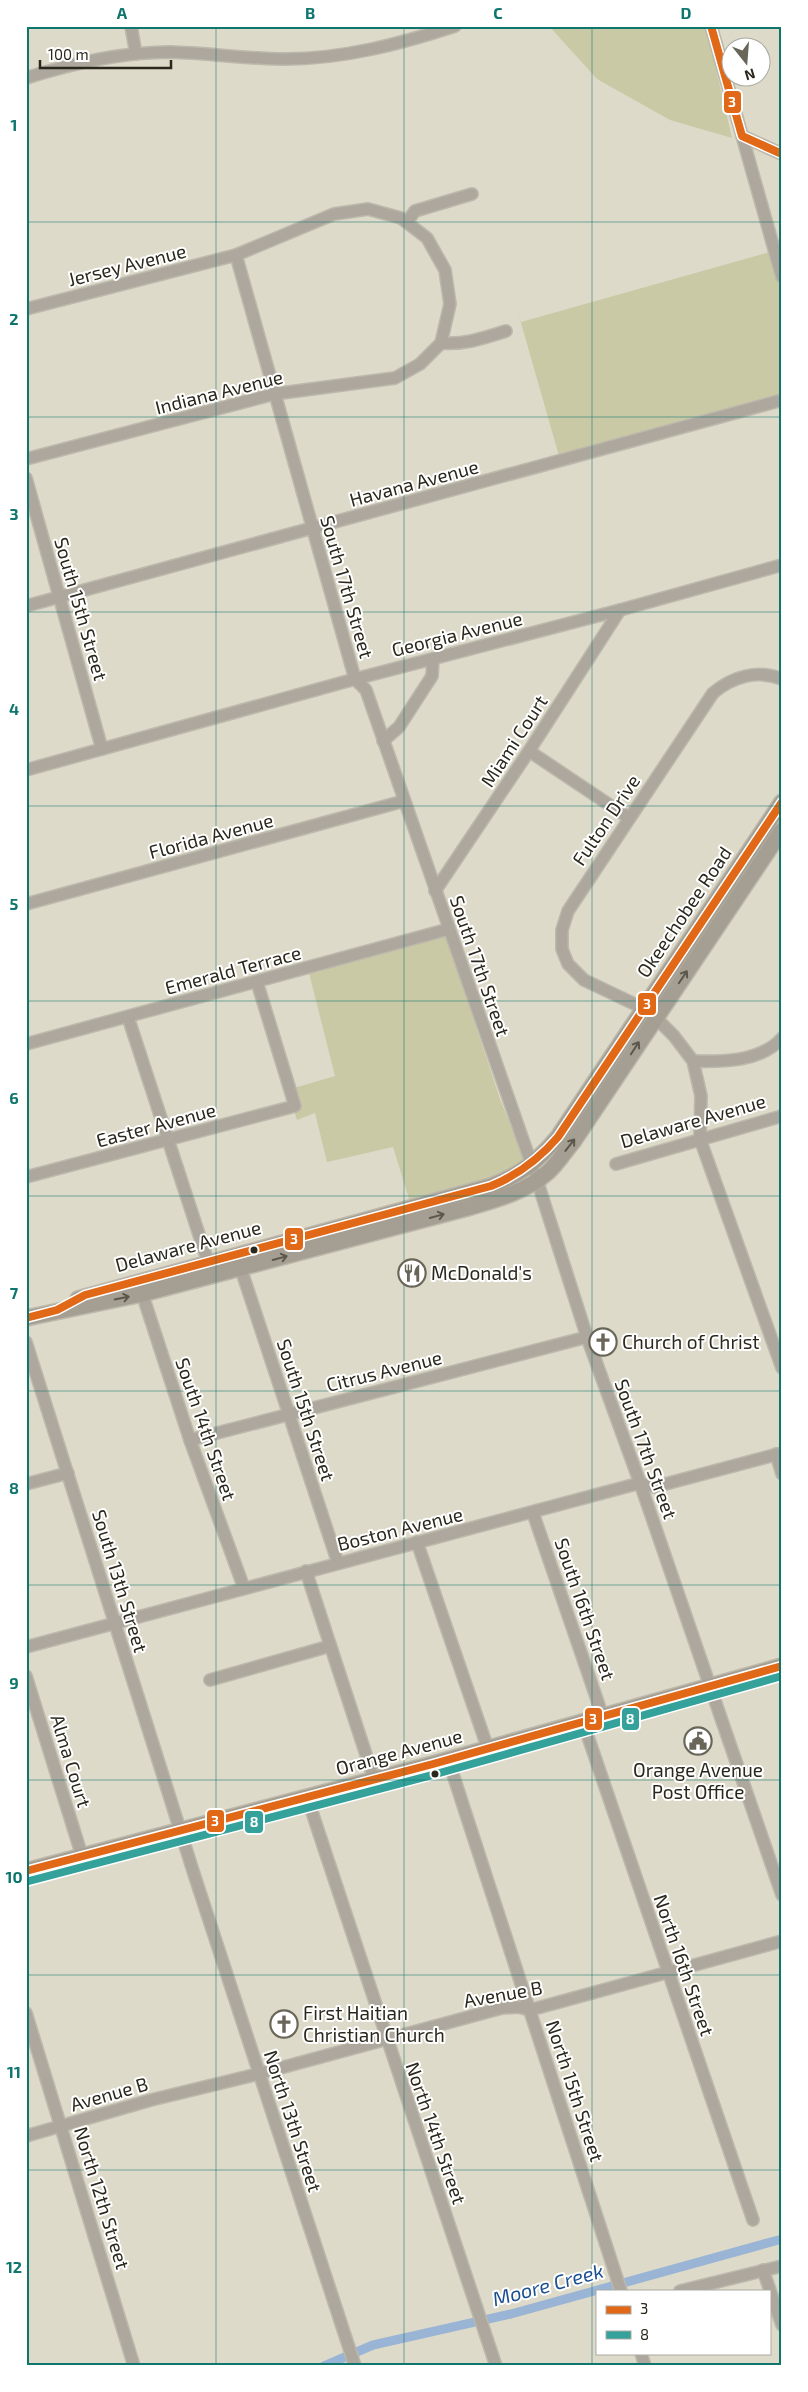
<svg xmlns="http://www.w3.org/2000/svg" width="808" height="2392" font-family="'Exo 2',sans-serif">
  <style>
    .green { fill: #c9c9a6 }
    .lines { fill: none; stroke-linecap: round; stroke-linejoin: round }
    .canal { stroke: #99b4d4; stroke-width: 9 }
    .minor-casing { stroke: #bcb9ac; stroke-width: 14 }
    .major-casing { stroke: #bcb9ac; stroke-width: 18 }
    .minor { stroke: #ada79e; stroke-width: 11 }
    .major { stroke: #a59e92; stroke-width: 15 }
    .bus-1-casing { stroke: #fff; stroke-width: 11 }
    .bus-2-casing { stroke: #fff; stroke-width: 11 }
    .bus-1 { stroke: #e06816; stroke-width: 8 }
    .bus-2 { stroke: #34a19b; stroke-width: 8 }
    .oneway { stroke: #5b574b }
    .grid { fill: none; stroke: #0f766e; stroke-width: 1; stroke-opacity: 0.55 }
    .bus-dot { fill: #2a281c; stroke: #fff; stroke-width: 2 }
    .labels { text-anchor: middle; stroke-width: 4; stroke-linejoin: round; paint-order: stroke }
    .street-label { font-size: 19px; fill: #2a281c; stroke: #fff }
    .poi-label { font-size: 19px; fill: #2a281c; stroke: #fff; text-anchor: start }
    .water-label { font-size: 20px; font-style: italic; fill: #1d5091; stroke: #fff }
    .line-badge { stroke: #fff; stroke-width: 2 }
    .badge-label { font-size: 14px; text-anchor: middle; font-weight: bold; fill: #fff }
    .neatline { fill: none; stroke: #0f766e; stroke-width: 2 }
    .grid-label { font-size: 16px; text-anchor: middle; font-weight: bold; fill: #0f766e }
  </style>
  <rect width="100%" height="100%" fill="#dedac9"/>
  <g class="green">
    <polygon points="549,26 706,26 732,138 670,120 597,79"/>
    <polygon points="770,252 782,294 782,395 559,456 517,309 521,322"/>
    <polygon points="446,936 500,1099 523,1157 523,1165 508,1174 410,1202 393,1147 327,1162 315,1113 297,1120 294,1111 300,1109 294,1088 335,1076 309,973"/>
  </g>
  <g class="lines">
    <polyline class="canal" points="324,2366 373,2345 511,2314 782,2239"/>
    <g class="minor-casing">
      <g id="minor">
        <polyline points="131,26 136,54"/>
        <polyline points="711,26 782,277"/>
        <path d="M 26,78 C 73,63 121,52 171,52 C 209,53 247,59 285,59 C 343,59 400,44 455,26"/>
        <polyline points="742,136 782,154"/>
        <polyline points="407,222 415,211 472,194"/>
        <polyline points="236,255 355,679 366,690 537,1180 587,1337 640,1483 782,1895"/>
        <polyline points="26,309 236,255 334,214 368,209 401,218 427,238 445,270 450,304 441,343 420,364 395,378 274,394 26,459"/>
        <path d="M 441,343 C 464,345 484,338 506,331"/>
        <polyline points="26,478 102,749"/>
        <polyline points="26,606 782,400"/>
        <path d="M 782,679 C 757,669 732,677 713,693 L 568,911 L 562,930 L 562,949 L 568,964 L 584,980 L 643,1008 L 655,1017 L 674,1036 L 693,1061 L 701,1096 L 700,1139 L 782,1368"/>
        <polyline points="383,741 399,727 432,676 433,659"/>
        <polyline points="529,751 629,818"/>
        <polyline points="26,770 355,679 620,610 782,565"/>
        <polyline points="435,891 529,751 620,610"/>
        <polyline points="26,904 404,801"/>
        <polyline points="128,1017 208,1262"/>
        <polyline points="26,1044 449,929"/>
        <path d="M 693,1061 C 722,1062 761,1062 782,1038"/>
        <polyline points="616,1164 782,1116"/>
        <polyline points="26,1177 295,1106 257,982"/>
        <polyline points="241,1269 338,1563"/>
        <polyline points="140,1287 190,1440 244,1588"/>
        <polyline points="26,1342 194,1874 355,2366"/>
        <polyline points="190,1440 587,1337"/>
        <polyline points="776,1454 782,1474"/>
        <polyline points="26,1484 68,1473"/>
        <polyline points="533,1513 603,1717"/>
        <polyline points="417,1542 488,1749"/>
        <polyline points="306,1571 374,1779"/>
        <polyline points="26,1647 640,1483 654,1487 782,1453"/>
        <polyline points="26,1676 82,1856"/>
        <polyline points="210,1680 330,1646"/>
        <polyline points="583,1722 753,2220"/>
        <polyline points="448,1759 621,2291"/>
        <polyline points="307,1797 496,2366"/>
        <polyline points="26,2013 134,2366"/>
        <polyline points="26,2136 151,2100 258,2074 502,2008 518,2007 530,2010 782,1941"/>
        <polyline points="763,2270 782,2325"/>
        <polyline points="680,2291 782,2266"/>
        <polyline points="641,2353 645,2366"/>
      </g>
    </g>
    <g class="major-casing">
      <g id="major">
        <path d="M 78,1299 L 491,1186 C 520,1175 538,1161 558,1137 L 782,802"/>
        <path d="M 26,1318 L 142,1294 L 471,1207 C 498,1199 527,1191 548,1172 C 558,1163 565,1151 573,1142 L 782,830"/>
        <polyline points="26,1871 433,1764 782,1666"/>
      </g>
    </g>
    <use href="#minor" class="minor"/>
    <use href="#major" class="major"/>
    <g class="bus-1-casing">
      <g id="bus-1">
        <polyline points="711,26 742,136 782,154"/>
        <path d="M 26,1318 L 57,1310 L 85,1295 L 491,1186 C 518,1175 539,1159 558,1137 L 782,802"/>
        <polyline points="26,1871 433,1764 782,1666"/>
      </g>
    </g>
    <g class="bus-2-casing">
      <polyline id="bus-2" points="29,1881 436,1774 782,1676"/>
    </g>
    <use href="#bus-1" class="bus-1"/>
    <use href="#bus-2" class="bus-2"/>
  </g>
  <defs><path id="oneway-shaft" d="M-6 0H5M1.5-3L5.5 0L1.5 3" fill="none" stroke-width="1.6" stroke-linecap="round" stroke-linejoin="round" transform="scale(1.25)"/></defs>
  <g class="oneway">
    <use href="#oneway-shaft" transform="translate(683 977) rotate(-56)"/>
    <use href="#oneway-shaft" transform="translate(635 1048) rotate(-57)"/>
    <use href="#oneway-shaft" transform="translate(570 1145) rotate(-52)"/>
    <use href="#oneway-shaft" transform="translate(437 1216) rotate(-15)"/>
    <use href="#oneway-shaft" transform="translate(280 1258) rotate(-15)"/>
    <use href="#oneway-shaft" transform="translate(122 1298) rotate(-11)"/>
  </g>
  <path class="grid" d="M 216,26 L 216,2366M 404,26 L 404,2366M 592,26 L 592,2366M 26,222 L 782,222M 26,417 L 782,417M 26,612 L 782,612M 26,806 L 782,806M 26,1001 L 782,1001M 26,1196 L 782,1196M 26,1391 L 782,1391M 26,1585 L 782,1585M 26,1780 L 782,1780M 26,1975 L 782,1975M 26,2170 L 782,2170"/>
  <defs>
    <g id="restaurant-ring" transform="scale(1.4375)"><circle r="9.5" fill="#fff" stroke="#696659" stroke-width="1.5"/><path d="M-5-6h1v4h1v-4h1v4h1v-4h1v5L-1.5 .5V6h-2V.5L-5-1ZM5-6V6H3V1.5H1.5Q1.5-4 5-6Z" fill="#696659"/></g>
    <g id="church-ring" transform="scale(1.4375)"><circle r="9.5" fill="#fff" stroke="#696659" stroke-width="1.5"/><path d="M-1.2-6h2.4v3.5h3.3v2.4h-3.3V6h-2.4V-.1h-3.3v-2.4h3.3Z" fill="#696659"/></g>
    <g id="civic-ring" transform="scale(1.4375)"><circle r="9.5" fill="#fff" stroke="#696659" stroke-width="1.5"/><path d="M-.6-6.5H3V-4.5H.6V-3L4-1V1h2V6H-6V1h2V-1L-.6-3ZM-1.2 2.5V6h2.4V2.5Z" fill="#696659"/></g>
  </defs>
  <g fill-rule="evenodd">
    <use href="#restaurant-ring" x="412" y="1273"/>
    <use href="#church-ring" x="603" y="1342"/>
    <use href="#civic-ring" x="698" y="1741"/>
    <use href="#church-ring" x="284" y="2024"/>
  </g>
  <g class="bus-dot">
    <circle cx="254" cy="1250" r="4.5"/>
    <circle cx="435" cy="1774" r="4.5"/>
  </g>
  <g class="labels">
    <g class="street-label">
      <text transform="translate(127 265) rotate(-14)" y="7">Jersey Avenue</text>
      <text transform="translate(219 392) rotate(-14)" y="7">Indiana Avenue</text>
      <text transform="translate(414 483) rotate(-15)" y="7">Havana Avenue</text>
      <text transform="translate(347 587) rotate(74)" y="7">South 17th Street</text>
      <text transform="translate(81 609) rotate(74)" y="7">South 15th Street</text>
      <text transform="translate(457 634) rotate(-14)" y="7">Georgia Avenue</text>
      <text transform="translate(514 741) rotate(-57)" y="7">Miami Court</text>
      <text transform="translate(606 820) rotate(-56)" y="7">Fulton Drive</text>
      <text transform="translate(211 836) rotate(-15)" y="7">Florida Avenue</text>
      <text transform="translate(684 912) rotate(-56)" y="7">Okeechobee Road</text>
      <text transform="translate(480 966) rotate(71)" y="7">South 17th Street</text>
      <text transform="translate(233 970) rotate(-15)" y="7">Emerald Terrace</text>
      <text transform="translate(693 1121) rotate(-16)" y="7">Delaware Avenue</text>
      <text transform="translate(156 1125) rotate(-15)" y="7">Easter Avenue</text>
      <text transform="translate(188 1246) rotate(-15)" y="7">Delaware Avenue</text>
      <text transform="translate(384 1371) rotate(-14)" y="7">Citrus Avenue</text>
      <text transform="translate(306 1410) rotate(72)" y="7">South 15th Street</text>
      <text transform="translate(206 1429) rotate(71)" y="7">South 14th Street</text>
      <text transform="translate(646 1449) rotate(70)" y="7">South 17th Street</text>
      <text transform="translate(400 1529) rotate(-14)" y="7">Boston Avenue</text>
      <text transform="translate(120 1581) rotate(73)" y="7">South 13th Street</text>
      <text transform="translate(585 1609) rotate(71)" y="7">South 16th Street</text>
      <text transform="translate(399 1752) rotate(-15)" y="7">Orange Avenue</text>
      <text transform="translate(71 1761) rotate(73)" y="7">Alma Court</text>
      <text transform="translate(684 1965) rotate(71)" y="7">North 16th Street</text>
      <text transform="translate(503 1994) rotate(-10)" y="7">Avenue B</text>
      <text transform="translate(575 2091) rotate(72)" y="7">North 15th Street</text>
      <text transform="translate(109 2094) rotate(-16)" y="7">Avenue B</text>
      <text transform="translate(293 2121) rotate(72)" y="7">North 13th Street</text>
      <text transform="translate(436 2133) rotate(71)" y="7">North 14th Street</text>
      <text transform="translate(102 2198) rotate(73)" y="7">North 12th Street</text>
    </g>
    <g class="poi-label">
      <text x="431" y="1280">McDonald's</text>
      <text x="622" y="1349">Church of Christ</text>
      <text x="698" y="1777" text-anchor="middle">Orange Avenue<tspan x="698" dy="22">Post Office</tspan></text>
      <text x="303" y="2020">First Haitian<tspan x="303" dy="22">Christian Church</tspan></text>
    </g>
    <g class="water-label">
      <text transform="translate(548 2285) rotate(-15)" y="7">Moore Creek</text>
    </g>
  </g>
  <g class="line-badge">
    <rect x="723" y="90" width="19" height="24" rx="5" fill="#e06816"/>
    <rect x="637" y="992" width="20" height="24" rx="5" fill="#e06816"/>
    <rect x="284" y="1227" width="20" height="24" rx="5" fill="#e06816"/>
    <rect x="584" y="1707" width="19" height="24" rx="5" fill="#e06816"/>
    <rect x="621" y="1707" width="19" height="24" rx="5" fill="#34a19b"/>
    <rect x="206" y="1809" width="19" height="24" rx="5" fill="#e06816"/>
    <rect x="244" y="1810" width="20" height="24" rx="5" fill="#34a19b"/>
  </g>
  <g class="badge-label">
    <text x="732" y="107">3</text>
    <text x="647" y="1009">3</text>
    <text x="294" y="1244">3</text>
    <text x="593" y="1724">3</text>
    <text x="630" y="1724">8</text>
    <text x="215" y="1826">3</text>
    <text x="254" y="1827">8</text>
  </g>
  <rect width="808" height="2392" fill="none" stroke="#ffffff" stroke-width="55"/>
  <rect x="596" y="2290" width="175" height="65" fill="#ffffff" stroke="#aaa9a4"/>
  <rect x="606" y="2306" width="25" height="8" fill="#e06816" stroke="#aaa9a4"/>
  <text x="640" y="2314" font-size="15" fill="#2a281c">3</text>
  <rect x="606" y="2331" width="25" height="8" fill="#34a19b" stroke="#aaa9a4"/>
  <text x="640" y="2340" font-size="15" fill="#2a281c">8</text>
  <g transform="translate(746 62) rotate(163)"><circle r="24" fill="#ffffff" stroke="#aaa9a4"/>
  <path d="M0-4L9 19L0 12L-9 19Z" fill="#696659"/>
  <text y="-8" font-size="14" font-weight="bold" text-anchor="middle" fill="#2a281c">N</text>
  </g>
  <path d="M40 60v8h131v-8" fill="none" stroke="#2a281c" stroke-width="2.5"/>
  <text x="48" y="60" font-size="15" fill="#2a281c" stroke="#ffffff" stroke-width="4" paint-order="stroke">100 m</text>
  <rect x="28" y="28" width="752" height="2336" class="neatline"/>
  <g class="grid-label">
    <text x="122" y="19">A</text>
    <text x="310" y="19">B</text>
    <text x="498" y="19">C</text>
    <text x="686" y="19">D</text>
    <text x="14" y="131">1</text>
    <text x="14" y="325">2</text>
    <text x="14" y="520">3</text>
    <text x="14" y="715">4</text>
    <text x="14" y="910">5</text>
    <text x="14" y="1104">6</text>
    <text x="14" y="1299">7</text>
    <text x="14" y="1494">8</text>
    <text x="14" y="1689">9</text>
    <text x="14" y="1883">10</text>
    <text x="14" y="2078">11</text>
    <text x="14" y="2273">12</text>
  </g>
</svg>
